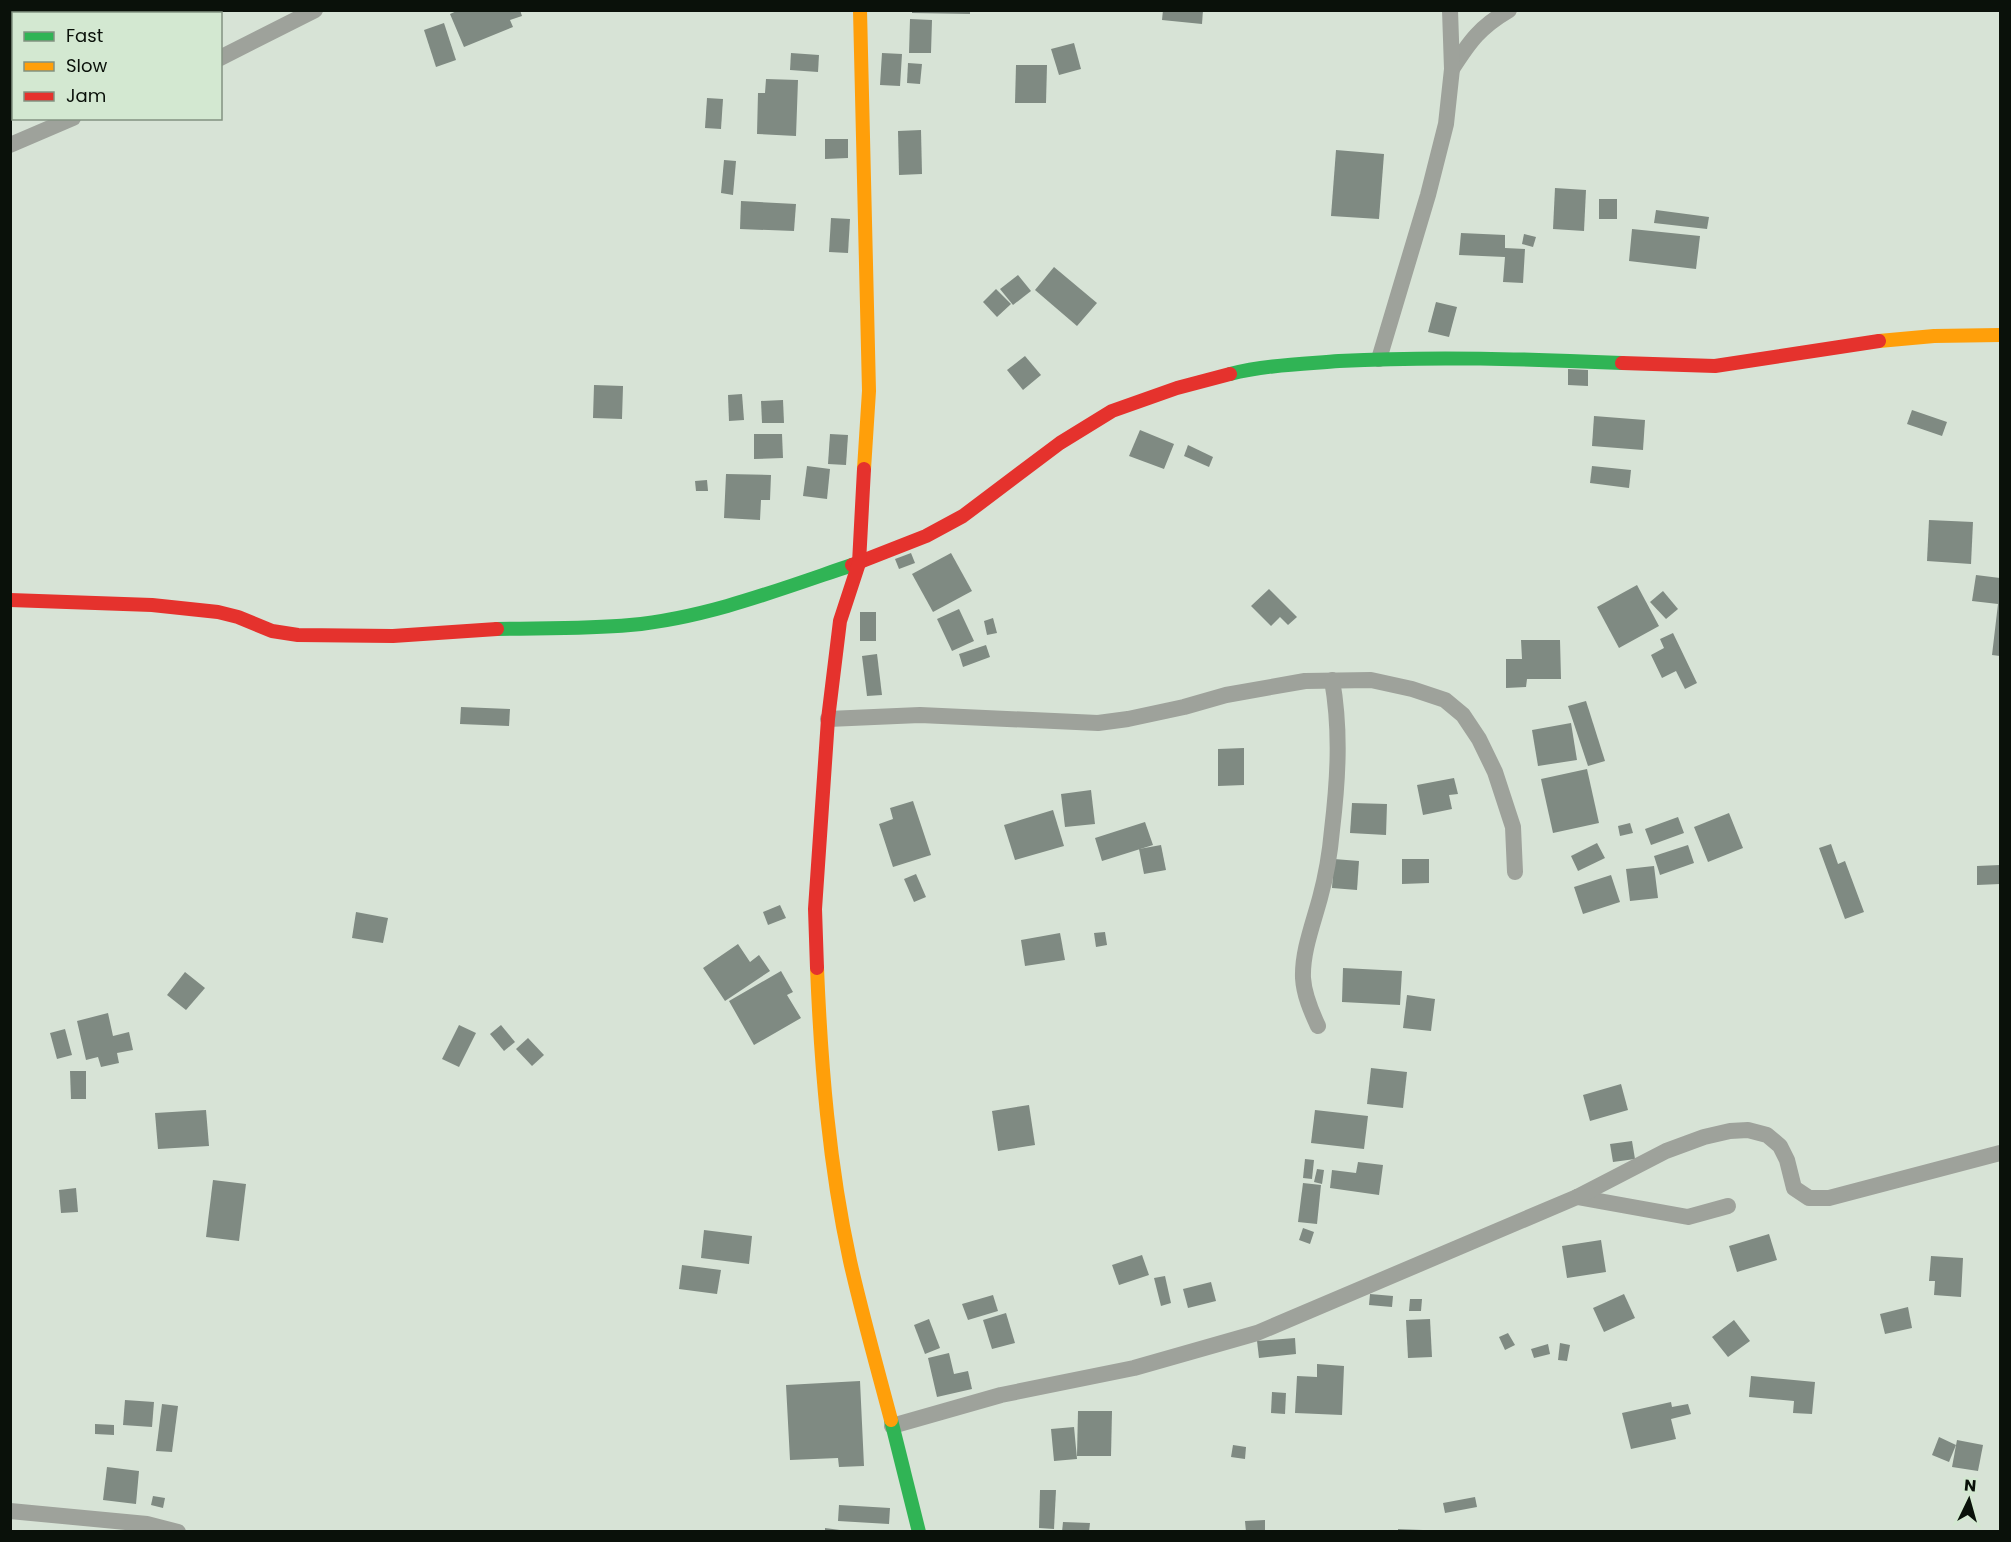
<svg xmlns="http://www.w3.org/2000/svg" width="2011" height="1542" font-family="Poppins,sans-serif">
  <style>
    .building { fill: #7f8a82 }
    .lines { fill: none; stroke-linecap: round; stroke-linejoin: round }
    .street { stroke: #9ea29b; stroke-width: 16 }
    .fast { stroke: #30b455; stroke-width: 14 }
    .slow { stroke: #ff9f0a; stroke-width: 14 }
    .jam { stroke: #e5322d; stroke-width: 14 }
  </style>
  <rect width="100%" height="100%" fill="#d7e3d6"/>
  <g class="building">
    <polygon points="459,10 520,10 522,16 510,20 513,27 464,47 450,14"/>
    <polygon points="912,10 970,10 970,14 912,13"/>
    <polygon points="1163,10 1203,10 1202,24 1162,20"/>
    <polygon points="910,19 932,20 931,53 909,53"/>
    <polygon points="444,23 456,60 436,67 424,30"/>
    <polygon points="1074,43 1081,69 1059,75 1051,49"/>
    <polygon points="791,53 819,55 818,72 790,70"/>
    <polygon points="882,53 902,54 900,86 880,85"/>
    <polygon points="908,63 922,64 920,84 907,83"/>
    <polygon points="1016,65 1047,65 1046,103 1015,103"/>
    <polygon points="766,79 798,80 796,136 757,134 758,93 765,93"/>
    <polygon points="707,98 723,99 721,129 705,128"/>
    <polygon points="921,130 922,174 899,175 898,131"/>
    <polygon points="825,139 848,139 848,158 825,159"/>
    <polygon points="1336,150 1384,154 1379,219 1331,216"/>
    <polygon points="724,160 736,161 733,195 721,193"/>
    <polygon points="1555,188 1586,190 1584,231 1553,229"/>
    <rect x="1599" y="199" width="18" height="20"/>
    <polygon points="741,201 796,204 794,231 740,229"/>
    <polygon points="1656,210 1709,217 1707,229 1654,223"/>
    <polygon points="831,218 850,219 848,253 829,252"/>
    <polygon points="1632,229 1700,236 1696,269 1629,261"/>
    <polygon points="1461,233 1505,235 1505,248 1525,249 1523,283 1503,282 1505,257 1459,255"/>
    <polygon points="1524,234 1536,237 1533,247 1522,244"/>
    <polygon points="1054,267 1097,303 1077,326 1035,290"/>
    <polygon points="1018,275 1031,291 1013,305 1000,289"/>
    <polygon points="996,289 1011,304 997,317 983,302"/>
    <polygon points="1436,302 1457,307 1449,337 1428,332"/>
    <polygon points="1025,356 1041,375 1023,390 1007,370"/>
    <polygon points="1568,369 1588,370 1588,386 1568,385"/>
    <polygon points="594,385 623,386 622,419 593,418"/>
    <polygon points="742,394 744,420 729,421 728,395"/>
    <polygon points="783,400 784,423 762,423 761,401"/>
    <polygon points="1912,410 1947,422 1942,436 1907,424"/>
    <polygon points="1594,416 1645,420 1643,450 1592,446"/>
    <polygon points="1140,430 1174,444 1164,469 1129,456"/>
    <polygon points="754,434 782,434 783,458 754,459"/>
    <polygon points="830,434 848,435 846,465 828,464"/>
    <polygon points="1188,445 1213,457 1209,467 1184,456"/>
    <polygon points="807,466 830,469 827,499 803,496"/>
    <polygon points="1592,466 1631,470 1629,488 1590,483"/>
    <polygon points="726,474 771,475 770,500 761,500 760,520 724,518"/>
    <polygon points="707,480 708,491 696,491 695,481"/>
    <polygon points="1929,520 1973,522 1971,564 1927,561"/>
    <polygon points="911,553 915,563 899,569 895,559"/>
    <polygon points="951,553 972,591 933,612 912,574"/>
    <polygon points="1976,575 2000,578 2000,656 1992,655 1998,604 1972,601"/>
    <polygon points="1637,585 1659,626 1619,648 1597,607"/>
    <polygon points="1269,589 1297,617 1288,625 1280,617 1271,626 1251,606"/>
    <polygon points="1663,591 1678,609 1666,619 1650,602"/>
    <polygon points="959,609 974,641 952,651 937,619"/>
    <rect x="860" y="612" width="16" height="29"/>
    <polygon points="993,618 997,633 987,635 984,621"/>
    <polygon points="1673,633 1697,683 1685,689 1676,671 1662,678 1651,655 1664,648 1660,639"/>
    <polygon points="1521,640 1560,640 1561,679 1527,679 1526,687 1506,688 1506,659 1522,659"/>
    <polygon points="986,645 990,657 963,667 959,654"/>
    <polygon points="877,654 882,695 867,696 862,656"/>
    <polygon points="1586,701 1605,761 1588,766 1568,706"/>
    <polygon points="461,707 510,709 509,726 460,724"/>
    <polygon points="1571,723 1577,760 1538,766 1532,730"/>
    <polygon points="1244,748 1244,785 1218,786 1218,749"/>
    <polygon points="1587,769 1599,823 1553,833 1541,779"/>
    <polygon points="1454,778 1458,794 1449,795 1452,809 1423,815 1417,785"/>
    <polygon points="1091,790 1095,824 1065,827 1061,794"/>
    <polygon points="913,801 931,855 893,867 879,824 893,819 890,808"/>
    <polygon points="1352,803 1387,804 1386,835 1350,833"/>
    <polygon points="1053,810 1064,846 1015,860 1004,825"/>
    <polygon points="1729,813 1743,848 1708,862 1694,827"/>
    <polygon points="1678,817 1684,833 1651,845 1645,829"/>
    <polygon points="1145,822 1153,845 1102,861 1095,838"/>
    <polygon points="1630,823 1633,833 1620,836 1618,826"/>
    <polygon points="1597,843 1605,858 1578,871 1571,856"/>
    <polygon points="1831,844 1838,864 1845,861 1864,912 1845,919 1819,848"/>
    <polygon points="1161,845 1166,870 1144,874 1139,849"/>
    <polygon points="1688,845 1694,863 1660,875 1654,856"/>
    <polygon points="1334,859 1359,861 1357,890 1332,888"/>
    <polygon points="1402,859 1429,859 1429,883 1402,884"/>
    <polygon points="2000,865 2000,884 1977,885 1977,866"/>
    <polygon points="1654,866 1658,898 1630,901 1626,869"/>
    <polygon points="916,874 926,897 914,902 904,879"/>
    <polygon points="1611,875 1620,902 1583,914 1574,887"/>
    <polygon points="780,905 786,918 768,925 763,912"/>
    <polygon points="356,912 388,918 383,943 352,938"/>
    <polygon points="1105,932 1107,945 1096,947 1094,933"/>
    <polygon points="1060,933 1065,960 1025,966 1021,940"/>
    <polygon points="738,944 750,962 759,955 770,971 725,1001 703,968"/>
    <polygon points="1343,968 1402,971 1400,1005 1342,1002"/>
    <polygon points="781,971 793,992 787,995 801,1018 754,1045 729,1001"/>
    <polygon points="185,972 205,988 186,1010 167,995"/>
    <polygon points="1407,995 1435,999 1431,1031 1403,1028"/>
    <polygon points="108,1013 113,1036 129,1032 133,1050 117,1053 119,1063 101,1067 98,1057 86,1060 77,1021"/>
    <polygon points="459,1025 476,1033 459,1067 442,1059"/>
    <polygon points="501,1025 515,1042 504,1051 490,1034"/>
    <polygon points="65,1029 72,1055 57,1059 50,1033"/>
    <polygon points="528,1038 544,1055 532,1066 516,1049"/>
    <polygon points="1371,1068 1407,1072 1403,1108 1367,1104"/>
    <polygon points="70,1071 86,1071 86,1099 71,1099"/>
    <polygon points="1621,1084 1628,1110 1590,1121 1583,1095"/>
    <polygon points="1029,1105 1035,1145 998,1151 992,1111"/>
    <polygon points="206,1110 209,1146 158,1149 155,1113"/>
    <polygon points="1315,1110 1368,1116 1364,1149 1311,1143"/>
    <polygon points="1632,1141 1635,1159 1613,1162 1610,1144"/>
    <polygon points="1305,1159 1314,1160 1312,1179 1303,1178"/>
    <polygon points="1358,1162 1383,1165 1379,1195 1330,1188 1332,1170 1356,1173"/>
    <polygon points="1317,1169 1324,1170 1322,1184 1314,1182"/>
    <polygon points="213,1180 246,1184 239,1241 206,1237"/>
    <polygon points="1303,1183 1321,1185 1317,1224 1298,1222"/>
    <polygon points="76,1188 78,1212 61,1213 59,1190"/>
    <polygon points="1303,1228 1314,1232 1310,1244 1299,1240"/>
    <polygon points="704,1230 752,1236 749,1264 701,1258"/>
    <polygon points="1769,1234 1777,1260 1737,1272 1729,1246"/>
    <polygon points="1601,1240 1606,1272 1567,1278 1562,1246"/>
    <polygon points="1142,1255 1149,1275 1119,1285 1112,1265"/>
    <polygon points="1931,1256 1963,1258 1961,1297 1934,1295 1935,1281 1929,1281"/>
    <polygon points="682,1265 721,1270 717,1294 679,1289"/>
    <polygon points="1165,1276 1171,1303 1161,1306 1154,1278"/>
    <polygon points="1211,1282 1216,1301 1188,1308 1183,1289"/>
    <polygon points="1370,1294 1393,1296 1392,1307 1369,1305"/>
    <polygon points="1624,1294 1635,1318 1604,1332 1593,1308"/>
    <polygon points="993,1295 998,1311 968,1320 962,1304"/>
    <polygon points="1410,1299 1422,1299 1421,1311 1409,1311"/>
    <polygon points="1908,1307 1912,1328 1885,1334 1880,1314"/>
    <polygon points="1006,1313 1015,1343 992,1349 983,1320"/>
    <polygon points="929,1319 940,1348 925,1354 914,1325"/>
    <polygon points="1430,1319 1432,1357 1408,1358 1406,1320"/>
    <polygon points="1734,1320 1750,1341 1728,1357 1712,1337"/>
    <polygon points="1508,1333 1515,1345 1505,1350 1499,1337"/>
    <polygon points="1295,1338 1296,1354 1259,1358 1257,1341"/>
    <polygon points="1560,1343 1570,1345 1567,1361 1558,1360"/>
    <polygon points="1548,1344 1550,1354 1534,1358 1531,1349"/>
    <polygon points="949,1353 954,1374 968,1371 972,1389 937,1397 928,1358"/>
    <polygon points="1317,1364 1344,1366 1342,1415 1295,1413 1297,1376 1317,1377"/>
    <polygon points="1751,1376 1815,1382 1812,1414 1793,1413 1794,1401 1749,1397"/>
    <polygon points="860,1381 864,1466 839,1467 838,1458 790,1460 786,1385"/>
    <polygon points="1272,1392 1286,1393 1285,1414 1271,1413"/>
    <polygon points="125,1400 154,1402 152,1427 123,1425"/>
    <polygon points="1671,1402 1672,1407 1688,1404 1691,1414 1671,1419 1676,1439 1631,1449 1622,1413"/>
    <polygon points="162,1404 178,1406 172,1452 156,1451"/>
    <polygon points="1078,1411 1112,1411 1111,1456 1077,1456"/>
    <polygon points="95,1424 114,1425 114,1435 95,1434"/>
    <polygon points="1074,1427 1077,1459 1054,1461 1051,1429"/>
    <polygon points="1939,1437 1956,1445 1949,1462 1932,1455"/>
    <polygon points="1957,1440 1983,1445 1978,1471 1952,1467"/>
    <polygon points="1233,1445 1246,1447 1245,1459 1231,1457"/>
    <polygon points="107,1467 139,1471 136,1504 103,1500"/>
    <polygon points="1040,1490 1056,1490 1054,1529 1039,1528"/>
    <polygon points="153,1496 165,1498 163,1508 151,1505"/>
    <polygon points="1475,1497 1477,1507 1445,1513 1443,1503"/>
    <polygon points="839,1505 890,1508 889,1524 838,1521"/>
    <polygon points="1265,1520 1265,1532 1246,1532 1245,1521"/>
    <polygon points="1063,1522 1090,1523 1089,1532 1062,1532"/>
    <polygon points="825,1528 840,1530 840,1532 825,1532"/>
    <polygon points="1398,1529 1423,1530 1422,1532 1398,1532"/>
  </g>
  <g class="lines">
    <g class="street">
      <polyline points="220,58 315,10"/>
      <path d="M 1452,69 C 1470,41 1480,27 1509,10"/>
      <polyline points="10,145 73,118"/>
      <polyline points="1379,359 1428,195 1446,124 1452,69 1450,10"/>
      <polyline points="828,719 920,715 1098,723 1128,719 1184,707 1226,695 1305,681 1371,680 1412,689 1445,700 1463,715 1479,739 1495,772 1513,827 1515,872"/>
      <path d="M 1318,1026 C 1311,1011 1304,995 1303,978 C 1302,952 1313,924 1320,898 C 1326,876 1330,853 1332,830 C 1338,780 1341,730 1332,680"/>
      <polyline points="1577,1197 1688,1217 1728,1206"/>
      <polyline points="892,1426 1001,1395 1134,1368 1257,1333 1577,1197 1666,1151 1704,1137 1730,1131 1748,1130 1767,1135 1780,1146 1787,1160 1794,1188 1809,1198 1829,1198 2000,1153"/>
      <polyline points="10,1511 147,1524 178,1532"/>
    </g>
    <g class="fast">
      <path d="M 1230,374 C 1265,365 1303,364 1339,361 C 1433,356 1528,359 1622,363"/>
      <path d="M 497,629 C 541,628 586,629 630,625 C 706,618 781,589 852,565"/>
      <polyline points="891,1420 919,1532"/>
    </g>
    <g class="slow">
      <polyline points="860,10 869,391 864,469"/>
      <polyline points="1879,341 1934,336 2000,335"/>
      <path d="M 817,968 C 821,1066 829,1165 850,1261 C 862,1314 877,1367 891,1420"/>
    </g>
    <g class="jam">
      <polyline points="1622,363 1715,366 1879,341"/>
      <polyline points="852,565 926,536 963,516 1060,443 1112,411 1177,388 1230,374"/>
      <polyline points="10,600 152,605 218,612 238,617 272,631 298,635 393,636 497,629"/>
      <polyline points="817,968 815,909 828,719 840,621 859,563 864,469"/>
    </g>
  </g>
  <rect width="2011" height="1542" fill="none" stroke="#0a110a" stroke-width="24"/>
  <rect x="12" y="12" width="210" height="108" fill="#d3e8d1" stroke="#839281" stroke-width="1.5"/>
  <rect x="24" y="32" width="30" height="9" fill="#30b455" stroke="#839281" stroke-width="1.5"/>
  <text x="66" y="42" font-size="18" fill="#0a110a">Fast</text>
  <rect x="24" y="62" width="30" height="9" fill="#ff9f0a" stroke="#839281" stroke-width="1.5"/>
  <text x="66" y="72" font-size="18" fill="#0a110a">Slow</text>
  <rect x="24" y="92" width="30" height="9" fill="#e5322d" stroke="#839281" stroke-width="1.5"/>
  <text x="66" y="102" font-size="18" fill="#0a110a">Jam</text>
  <g transform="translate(1969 1500) rotate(5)" stroke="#d3e8d1" stroke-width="4.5" paint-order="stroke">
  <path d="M0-4.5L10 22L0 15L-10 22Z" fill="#0a110a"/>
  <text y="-9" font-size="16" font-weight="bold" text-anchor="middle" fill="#0a110a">N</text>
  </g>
</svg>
